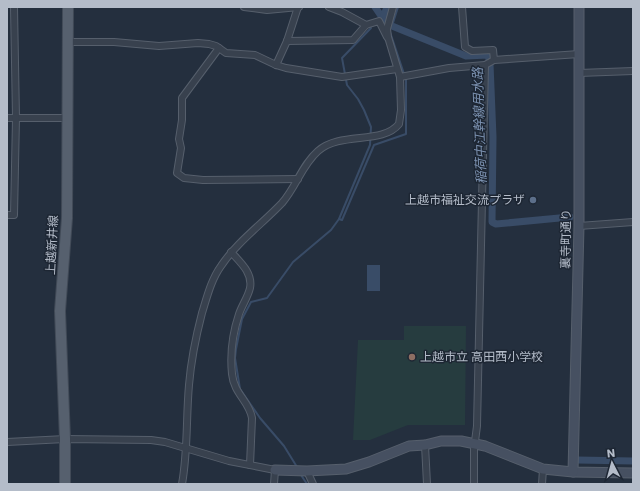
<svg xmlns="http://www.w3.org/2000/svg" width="640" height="491" font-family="Poppins,'Noto Sans JP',sans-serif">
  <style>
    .green { fill: #263c3f }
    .water { fill: #394c67 }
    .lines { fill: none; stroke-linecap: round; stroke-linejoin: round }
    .stream { stroke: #394c67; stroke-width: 2 }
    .canal { stroke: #394c67; stroke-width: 7 }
    .street-casing { stroke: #565f6c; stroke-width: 8 }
    .secondary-casing { stroke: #565f6c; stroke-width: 11 }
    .primary-casing { stroke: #414a57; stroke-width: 12 }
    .street { stroke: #38414e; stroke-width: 6 }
    .secondary { stroke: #465061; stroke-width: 9 }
    .primary { stroke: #56606e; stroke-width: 10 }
    .service-dot { fill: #5c6f8a; stroke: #1d2633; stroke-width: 1.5 }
    .education-dot { fill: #8d6e63; stroke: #1d2633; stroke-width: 1.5 }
    .labels { text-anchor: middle; stroke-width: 3; stroke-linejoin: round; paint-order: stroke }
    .poi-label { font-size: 12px; fill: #b4bcc9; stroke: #1d2633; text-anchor: end }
    .street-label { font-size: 12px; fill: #b4bcc9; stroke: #1d2633 }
    .water-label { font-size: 13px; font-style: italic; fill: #7c92b1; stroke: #1d2633 }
  </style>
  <rect width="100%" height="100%" fill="#242f3e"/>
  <polygon class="green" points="404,326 466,326 465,425 408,425 370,440 353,440 358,340 404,340"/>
  <rect class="water" x="367" y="265" width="13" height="26"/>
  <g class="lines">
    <g class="stream">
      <polyline points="380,19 384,15"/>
      <polyline points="392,26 398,7"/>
      <polyline points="339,219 370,145 371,127 364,110 358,99 347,85 342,58 371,28"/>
      <polyline points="297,467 284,446 260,418 240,389 235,358 236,349 242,319 251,302 267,298 293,262 331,230 339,219 342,220 374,145 406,134 406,80 390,32"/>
      <polyline points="301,475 307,484"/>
    </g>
    <g class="canal">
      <polyline points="375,7 386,23 392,26 466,56 488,55 490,64 493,137 492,222 496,224 570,217"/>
      <polyline points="384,15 387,7"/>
      <polyline points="577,460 633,461"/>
    </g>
    <g class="street-casing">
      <g id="street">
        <polyline points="244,7 267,10 299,7"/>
        <polyline points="462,7 465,47 472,51 493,50 494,60"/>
        <polyline points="366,25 379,21 387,37"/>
        <polyline points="287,41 353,40 366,25 342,12 329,7"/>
        <polyline points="69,42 114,42 159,46 198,43 209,44 216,46 226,53 255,55 276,65 286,68 342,77 397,69"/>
        <polyline points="219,48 182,98 182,120 179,139 181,148 177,173 184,178 203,180 298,179"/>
        <polyline points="276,65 287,41 298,7"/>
        <polyline points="579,73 633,71"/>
        <polyline points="400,77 449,68 485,65 494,60 579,54"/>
        <polyline points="7,118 68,118"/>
        <polyline points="7,215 14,215 16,118 14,7"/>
        <polyline points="579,226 633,222"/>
        <path d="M 231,252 C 240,262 253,273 250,288 C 248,297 242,305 239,314 C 233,332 230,354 232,374 C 234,394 249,401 252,418 L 250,465"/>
        <polyline points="7,442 65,439 151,440 165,442 229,461 275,470 274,484"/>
        <polyline points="425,445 427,484"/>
        <polyline points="307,471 313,484"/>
        <path d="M 182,484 C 188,451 186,418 189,385 C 191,361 196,336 202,313 C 207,297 211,280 221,266 C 237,242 262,224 282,203 C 296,187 302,165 318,151 C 341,131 382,145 399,124 L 401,110 L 400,77 L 388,37 L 387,29 L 393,7"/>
        <polyline points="474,484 474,449 477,426 485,65"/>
        <polyline points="542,484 543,469"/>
      </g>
    </g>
    <g class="secondary-casing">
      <g id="secondary">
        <polyline points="275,470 307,471 346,469 369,462 409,446 425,445 441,441 461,441 485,446 543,469 573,472 633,473"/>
        <polyline points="573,472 579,226 579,7"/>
      </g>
    </g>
    <g class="primary-casing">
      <polyline id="primary" points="65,484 65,439 60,311 67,218 68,7"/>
    </g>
    <use href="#street" class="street"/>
    <use href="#secondary" class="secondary"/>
    <use href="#primary" class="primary"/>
  </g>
  <circle class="service-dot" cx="533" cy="200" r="4"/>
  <circle class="education-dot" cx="412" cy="357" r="4"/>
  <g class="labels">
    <g class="poi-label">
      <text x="525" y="204">上越市福祉交流プラザ</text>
      <text x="420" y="361" text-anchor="start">上越市立 高田西小学校</text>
    </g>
    <g class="street-label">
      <text transform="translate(566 239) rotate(-89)" y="4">裏寺町通り</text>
      <text transform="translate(52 245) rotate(-87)" y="4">上越新井線</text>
    </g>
    <g class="water-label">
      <text transform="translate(479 126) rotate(-92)" y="5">稲荷中江幹線用水路</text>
    </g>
  </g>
  <rect width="640" height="491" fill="none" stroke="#b4bcc9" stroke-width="16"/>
  <g transform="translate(612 463) rotate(354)" stroke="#1d2633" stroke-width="3" paint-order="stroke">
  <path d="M0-3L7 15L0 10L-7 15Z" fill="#b4bcc9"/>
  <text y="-6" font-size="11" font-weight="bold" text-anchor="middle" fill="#b4bcc9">N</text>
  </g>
</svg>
